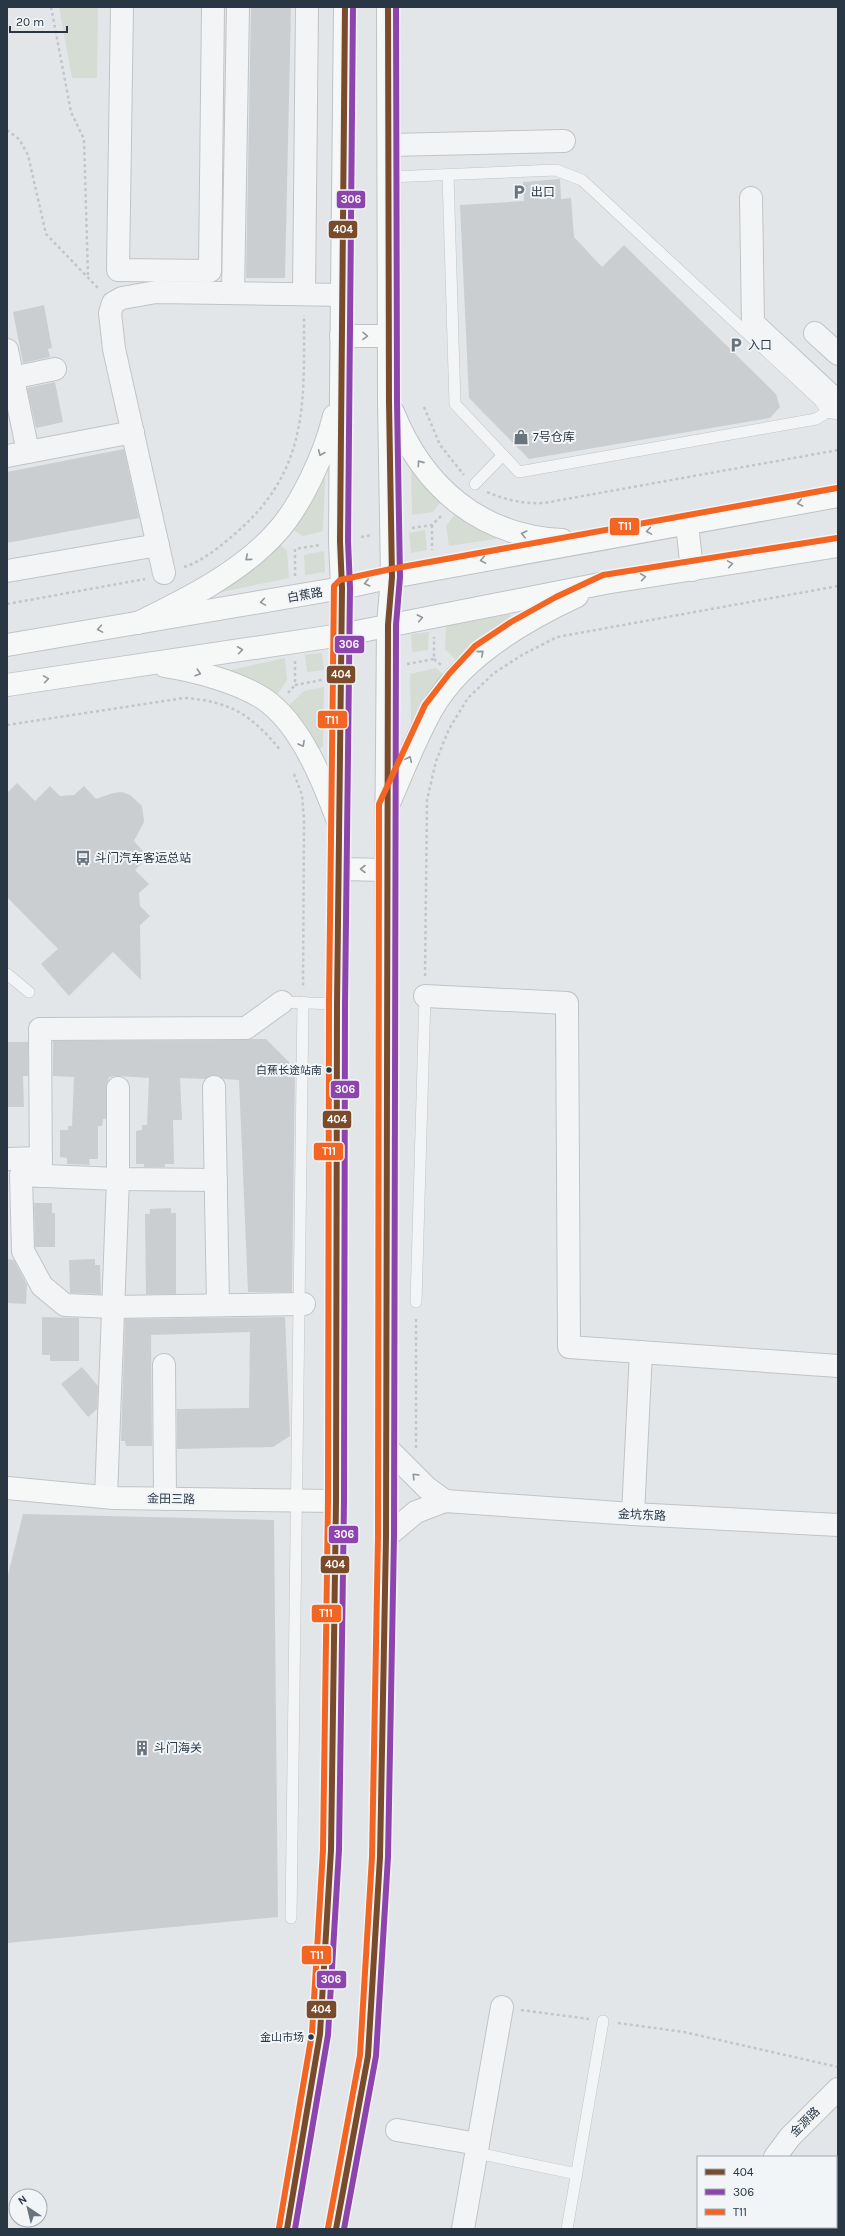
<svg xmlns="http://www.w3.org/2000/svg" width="845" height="2236" font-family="Karla,'Noto Sans SC',sans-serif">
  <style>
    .green { fill: #d5dcd3 }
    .building { fill: #cbced1 }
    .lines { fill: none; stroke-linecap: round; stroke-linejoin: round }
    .lane-casing { stroke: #c1c4c6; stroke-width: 12 }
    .street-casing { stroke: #c1c4c6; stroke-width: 24 }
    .secondary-casing { stroke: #c1c4c6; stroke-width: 24 }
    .primary-casing { stroke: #bfc3c6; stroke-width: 24 }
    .path { stroke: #c2c6c8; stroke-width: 2.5; stroke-dasharray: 3 3; stroke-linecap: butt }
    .lane { stroke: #f2f4f5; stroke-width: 11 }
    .street { stroke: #f2f4f5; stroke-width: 22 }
    .secondary { stroke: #f6f7f7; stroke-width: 22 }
    .primary { stroke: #f6f7f7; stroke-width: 22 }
    .bus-1-casing { stroke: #f1f5f8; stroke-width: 9 }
    .bus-2-casing { stroke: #f1f5f8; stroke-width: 9 }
    .bus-3-casing { stroke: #f1f5f8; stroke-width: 9 }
    .bus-1 { stroke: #7a4b2a; stroke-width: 6 }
    .bus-2 { stroke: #8e44ad; stroke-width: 6 }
    .bus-3 { stroke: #f26522; stroke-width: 6 }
    .oneway { stroke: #90969d }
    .oneway2 { stroke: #8e959c }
    .bus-dot { fill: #293643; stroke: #f1f5f8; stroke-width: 1.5 }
    .labels { text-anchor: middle; stroke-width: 4; stroke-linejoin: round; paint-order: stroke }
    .bus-label { font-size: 11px; fill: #293643; stroke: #f1f5f8; text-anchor: end }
    .poi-label { font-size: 12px; fill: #293643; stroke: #f1f5f8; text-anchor: start }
    .street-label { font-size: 12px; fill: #293643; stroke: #f1f5f8 }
    .line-badge { stroke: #f1f5f8; stroke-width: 1.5 }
    .badge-label { font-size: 11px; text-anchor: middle; font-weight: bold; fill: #fff }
  </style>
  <rect width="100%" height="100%" fill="#e3e6e8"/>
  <g class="green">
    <polygon points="59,7 98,7 97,78 72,78"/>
    <polygon points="411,466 443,499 433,512 412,515"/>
    <polygon points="318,477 325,478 323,531 303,536 290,528"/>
    <polygon points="457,511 501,538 449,546 446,526"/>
    <polygon points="425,530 427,550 411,553 409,533"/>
    <polygon points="277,541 287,551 289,578 222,592 220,586"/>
    <polygon points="324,551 325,572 305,575 304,555"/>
    <polygon points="510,614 512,621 457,661 445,649 446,626"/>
    <polygon points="429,632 428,650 412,652 411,634"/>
    <polygon points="322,653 324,670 307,672 305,655"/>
    <polygon points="285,658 287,680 275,698 226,671"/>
    <polygon points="436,668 445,676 416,727 411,725 410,674"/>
    <polygon points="324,687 323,747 317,749 286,708 304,691"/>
  </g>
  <g class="building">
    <polygon points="251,7 291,7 285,278 246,278"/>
    <polygon points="560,179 561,199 571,198 574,237 602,267 624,245 776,394 780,407 770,418 529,459 469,398 460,205 524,201 523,182"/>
    <polygon points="44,305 52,348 48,349 50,357 23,363 13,312"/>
    <polygon points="55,382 63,422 36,428 27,388"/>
    <polygon points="124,449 139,518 7,543 7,472"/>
    <polygon points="17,783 35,801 50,786 60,796 74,795 84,786 96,799 113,793 122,792 130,795 142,806 144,822 134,841 148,857 135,870 149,884 139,893 140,906 150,916 140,925 141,980 113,952 69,996 41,964 58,949 7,897 7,793"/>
    <polygon points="252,1039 266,1039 295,1068 292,1292 248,1292 239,1080 224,1079 214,1075 205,1079 180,1078 182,1120 173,1120 174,1164 165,1164 165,1167 144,1167 144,1164 136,1164 136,1131 142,1130 142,1125 147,1125 149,1078 118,1076 109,1077 106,1088 106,1119 103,1119 102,1126 98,1126 98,1159 89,1159 90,1165 67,1164 67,1158 60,1157 60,1130 68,1130 68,1126 72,1126 74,1077 53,1076 53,1041 246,1040"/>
    <polygon points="7,1042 28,1042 28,1076 23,1076 24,1107 7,1107"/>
    <polygon points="34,1203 52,1203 52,1213 55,1213 55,1247 35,1247"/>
    <polygon points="171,1208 171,1213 176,1213 176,1294 146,1294 145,1214 150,1214 150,1209"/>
    <polygon points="7,1259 14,1260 27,1285 26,1304 7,1303"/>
    <polygon points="95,1259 95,1265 100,1265 101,1294 70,1293 69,1260"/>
    <polygon points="42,1317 79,1318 79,1361 50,1361 50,1355 42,1355"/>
    <polygon points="285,1317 290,1436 273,1447 177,1449 177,1409 249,1408 250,1332 151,1335 152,1446 126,1446 125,1441 121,1441 125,1319"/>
    <polygon points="82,1367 98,1386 97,1409 88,1417 61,1384"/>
    <polygon points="23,1514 274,1520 278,1917 7,1943 7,1579"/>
  </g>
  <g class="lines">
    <g class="lane-casing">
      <g id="lane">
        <polyline points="448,175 455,404 519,472 816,419 827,412"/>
        <polyline points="389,177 556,170 582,180 820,401 827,412 838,414"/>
        <polyline points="475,484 503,455"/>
        <polyline points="7,974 29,992"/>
        <polyline points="282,1002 337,1004"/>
        <polyline points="416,1302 425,996"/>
        <polyline points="291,1918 303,1002"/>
        <polyline points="477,2153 577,2174"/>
        <polyline points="567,2229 603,2021"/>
      </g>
    </g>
    <g class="street-casing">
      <g id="street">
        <polyline points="122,7 118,270 210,271 213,7"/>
        <polyline points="389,145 564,141"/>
        <polyline points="751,198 753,323 838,402"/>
        <polyline points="233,293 238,7"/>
        <polyline points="304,294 307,7"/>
        <polyline points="815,333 838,354"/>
        <polyline points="7,350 28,452"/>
        <polyline points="7,379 55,369"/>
        <polyline points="7,456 133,432"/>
        <polyline points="7,571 158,545"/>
        <polyline points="164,573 114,349 110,313 113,303 122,298 156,292 342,295"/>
        <polyline points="425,996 567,1003 569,1347 838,1366"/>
        <polyline points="214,1087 218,1305"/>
        <polyline points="7,1159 41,1158"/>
        <polyline points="41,1176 40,1029 246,1028 282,1002"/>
        <polyline points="216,1180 118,1179 21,1175 23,1251 42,1286 65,1305 113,1307 304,1304"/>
        <polyline points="164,1365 165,1499"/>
        <polyline points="386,1447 427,1488 445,1501"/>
        <polyline points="106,1497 118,1179 118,1088"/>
        <polyline points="633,1514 641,1352"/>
        <polyline points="386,1537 416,1512 445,1501 633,1514 838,1525"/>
        <polyline points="397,2130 478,2144"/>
        <polyline points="775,2157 790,2137 838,2089"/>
        <polyline points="463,2229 502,2007"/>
        <polyline points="750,2229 750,2227"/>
      </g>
    </g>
    <g class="secondary-casing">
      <g id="secondary">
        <polyline points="7,645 342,588"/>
        <path d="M 165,666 C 194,670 240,683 264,699 C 301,724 324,783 339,824"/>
        <polyline points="7,685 341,635"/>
        <polyline points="7,1488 114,1498 336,1501"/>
      </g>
    </g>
    <g class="primary-casing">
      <g id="primary">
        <polyline points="341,336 389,336"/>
        <path d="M 393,412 C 423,487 480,536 562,540"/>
        <polyline points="687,524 692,570"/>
        <polyline points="342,588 392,577 838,496"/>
        <path d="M 138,623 C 185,600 238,574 274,535 C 301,507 325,453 334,416"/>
        <polyline points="341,635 605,583 838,546"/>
        <path d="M 390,801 C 403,771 415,740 431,711 C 460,658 523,621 577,596"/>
        <polyline points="340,869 386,870"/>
        <polyline points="287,2229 320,2034 331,1850 336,1501 337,1004 342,588 340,541 341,389 345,7"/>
        <polyline points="336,2229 368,2056 380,1857 386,1537 386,870 388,625 392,577 389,402 388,7"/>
      </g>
    </g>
    <g class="path">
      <polyline points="51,7 71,112 84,139 88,277"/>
      <polyline points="7,130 19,139 28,155 46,234 99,289"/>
      <polyline points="424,407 440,445 464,475"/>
      <path d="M 487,492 C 506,500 523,504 544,503 L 838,450"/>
      <polyline points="432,525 432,550"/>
      <polyline points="412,528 432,525 441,516"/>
      <polyline points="361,537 372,535"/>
      <path d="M 184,567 C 203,561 222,545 237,532 C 309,469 304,402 304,315"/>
      <polyline points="295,576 295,549 320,545"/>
      <polyline points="7,604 145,579"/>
      <polyline points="434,659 441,665"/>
      <polyline points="295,661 295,685 322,680"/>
      <polyline points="407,664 434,659 434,637"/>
      <polyline points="288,693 295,685"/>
      <path d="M 7,725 L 184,698 C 230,701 252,715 281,751"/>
      <polyline points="294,774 302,795 304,819 303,988"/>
      <polyline points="425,976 427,800 436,761 449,729 468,698 494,673 522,655 557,637 838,586"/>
      <polyline points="416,1448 416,1317"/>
      <polyline points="521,2010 589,2019"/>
      <polyline points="618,2023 684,2032 838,2067"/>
    </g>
    <use href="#lane" class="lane"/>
    <use href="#street" class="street"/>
    <use href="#secondary" class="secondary"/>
    <use href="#primary" class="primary"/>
    <g class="bus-1-casing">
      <g id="bus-1">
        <polyline points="287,2229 320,2034 331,1850 336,1501 337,1004 342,588 340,541 345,7"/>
        <polyline points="336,2229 368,2056 380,1857 386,1537 388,625 392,577 389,402 388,7"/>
      </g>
    </g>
    <g class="bus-2-casing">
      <g id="bus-2">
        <polyline points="295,2229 328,2035 339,1850 344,1501 345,1004 350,588 348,541 353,7"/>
        <polyline points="344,2229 376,2056 388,1857 394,1537 396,625 400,577 397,402 396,7"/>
      </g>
    </g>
    <g class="bus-3-casing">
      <g id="bus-3">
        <polyline points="279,2228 312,2033 323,1850 328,1501 329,1004 334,586 340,580 391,569 837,488"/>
        <polyline points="328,2228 360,2055 372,1857 378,1537 379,804 425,705 449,674 475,646 511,622 556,597 603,575 837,538"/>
      </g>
    </g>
    <use href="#bus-1" class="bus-1"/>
    <use href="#bus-2" class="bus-2"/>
    <use href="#bus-3" class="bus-3"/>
  </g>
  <defs><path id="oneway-chevron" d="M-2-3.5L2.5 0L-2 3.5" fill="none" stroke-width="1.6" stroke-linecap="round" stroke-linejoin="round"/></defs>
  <g class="oneway">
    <use href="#oneway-chevron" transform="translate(365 336) rotate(1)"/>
    <use href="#oneway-chevron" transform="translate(321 453) rotate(113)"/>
    <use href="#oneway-chevron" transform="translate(420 463) rotate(-125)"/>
    <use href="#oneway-chevron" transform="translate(800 503) rotate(169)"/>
    <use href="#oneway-chevron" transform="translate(649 531) rotate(170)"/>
    <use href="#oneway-chevron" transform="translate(524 534) rotate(-167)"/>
    <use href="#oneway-chevron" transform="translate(248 558) rotate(140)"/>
    <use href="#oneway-chevron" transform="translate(483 560) rotate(170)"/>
    <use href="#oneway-chevron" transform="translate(730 564) rotate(-9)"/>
    <use href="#oneway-chevron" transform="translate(643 577) rotate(-8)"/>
    <use href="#oneway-chevron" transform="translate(367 583) rotate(167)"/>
    <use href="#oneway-chevron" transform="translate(263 602) rotate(171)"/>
    <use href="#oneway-chevron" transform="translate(420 618) rotate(-11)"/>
    <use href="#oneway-chevron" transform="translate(100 629) rotate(170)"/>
    <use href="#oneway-chevron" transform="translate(240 650) rotate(-8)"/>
    <use href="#oneway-chevron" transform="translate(481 653) rotate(-40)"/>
    <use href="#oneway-chevron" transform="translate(198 673) rotate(17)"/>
    <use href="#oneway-chevron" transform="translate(46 679) rotate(-9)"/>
    <use href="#oneway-chevron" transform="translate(302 744) rotate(61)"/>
    <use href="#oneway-chevron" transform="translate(409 759) rotate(-66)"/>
    <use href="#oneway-chevron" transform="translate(363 869) rotate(-180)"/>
  </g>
  <use class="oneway2" href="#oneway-chevron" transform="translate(415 1476) rotate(-134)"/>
  <defs>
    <g id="parking-bare" transform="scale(1.2)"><path d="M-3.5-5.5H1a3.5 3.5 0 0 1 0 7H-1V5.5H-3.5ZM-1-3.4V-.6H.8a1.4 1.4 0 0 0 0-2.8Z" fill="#6a747d" stroke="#f1f5f8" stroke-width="2.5" paint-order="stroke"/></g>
    <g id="shop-bare" transform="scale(1.2)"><path d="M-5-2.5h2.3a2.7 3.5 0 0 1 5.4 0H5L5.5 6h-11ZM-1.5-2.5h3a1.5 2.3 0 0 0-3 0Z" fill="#6a747d" stroke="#f1f5f8" stroke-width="2.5" paint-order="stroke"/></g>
    <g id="bus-bare" transform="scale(1.2)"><path d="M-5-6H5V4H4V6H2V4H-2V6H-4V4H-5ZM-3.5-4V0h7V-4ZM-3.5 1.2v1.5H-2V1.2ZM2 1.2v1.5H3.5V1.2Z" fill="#6a747d" stroke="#f1f5f8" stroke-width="2.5" paint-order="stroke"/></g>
    <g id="building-bare" transform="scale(1.2)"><path d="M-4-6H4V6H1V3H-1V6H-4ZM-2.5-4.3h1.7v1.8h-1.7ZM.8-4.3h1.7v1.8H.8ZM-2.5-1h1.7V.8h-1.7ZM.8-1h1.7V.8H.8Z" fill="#6a747d" stroke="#f1f5f8" stroke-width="2.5" paint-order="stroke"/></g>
  </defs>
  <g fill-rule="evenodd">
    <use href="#parking-bare" x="519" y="192"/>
    <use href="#parking-bare" x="736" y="345"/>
    <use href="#shop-bare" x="521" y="437"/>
    <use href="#bus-bare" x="83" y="858"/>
    <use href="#building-bare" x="142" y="1748"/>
  </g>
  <g class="bus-dot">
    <circle cx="329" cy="1070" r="3.5"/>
    <circle cx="311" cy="2037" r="3.5"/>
  </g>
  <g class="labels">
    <g class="bus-label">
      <text x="322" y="1074">白蕉长途站南</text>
      <text x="304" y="2041">金山市场</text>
    </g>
    <g class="poi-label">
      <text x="531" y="196">出口</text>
      <text x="748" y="349">入口</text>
      <text x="533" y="441">7号仓库</text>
      <text x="95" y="862">斗门汽车客运总站</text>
      <text x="154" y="1752">斗门海关</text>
    </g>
    <g class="street-label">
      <text transform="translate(305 595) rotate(-10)" y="4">白蕉路</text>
      <text transform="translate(171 1499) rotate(1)" y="4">金田三路</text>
      <text transform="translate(642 1515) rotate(3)" y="4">金坑东路</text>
      <text transform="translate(805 2122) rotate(-45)" y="4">金源路</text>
    </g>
  </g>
  <g class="line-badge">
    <rect x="336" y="190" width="30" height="19" rx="4" fill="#8e44ad"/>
    <rect x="328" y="220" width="30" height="19" rx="4" fill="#7a4b2a"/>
    <rect x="609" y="517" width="31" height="19" rx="4" fill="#f26522"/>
    <rect x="334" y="635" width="31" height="19" rx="4" fill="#8e44ad"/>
    <rect x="326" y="665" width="30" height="19" rx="4" fill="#7a4b2a"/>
    <rect x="317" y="710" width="31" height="19" rx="4" fill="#f26522"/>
    <rect x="330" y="1080" width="30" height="19" rx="4" fill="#8e44ad"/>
    <rect x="322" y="1110" width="30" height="19" rx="4" fill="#7a4b2a"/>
    <rect x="313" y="1142" width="31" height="19" rx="4" fill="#f26522"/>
    <rect x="328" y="1525" width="31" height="19" rx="4" fill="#8e44ad"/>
    <rect x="320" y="1555" width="30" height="19" rx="4" fill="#7a4b2a"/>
    <rect x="311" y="1604" width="31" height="19" rx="4" fill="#f26522"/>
    <rect x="301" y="1945" width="31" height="20" rx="4" fill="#f26522"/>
    <rect x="316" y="1970" width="31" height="19" rx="4" fill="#8e44ad"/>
    <rect x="306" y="2000" width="31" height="19" rx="4" fill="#7a4b2a"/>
  </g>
  <g class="badge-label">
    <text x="351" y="203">306</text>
    <text x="343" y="233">404</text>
    <text x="625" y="530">T11</text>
    <text x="349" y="648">306</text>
    <text x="341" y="678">404</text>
    <text x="332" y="724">T11</text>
    <text x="345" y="1093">306</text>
    <text x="337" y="1123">404</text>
    <text x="329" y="1155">T11</text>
    <text x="344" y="1538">306</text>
    <text x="335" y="1568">404</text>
    <text x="326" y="1617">T11</text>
    <text x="317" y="1959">T11</text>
    <text x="331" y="1983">306</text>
    <text x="321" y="2013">404</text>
  </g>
  <rect width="845" height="2236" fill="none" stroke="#293643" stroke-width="16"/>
  <rect x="697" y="2156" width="140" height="72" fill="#f1f5f8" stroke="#a1a9b0"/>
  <rect x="705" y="2169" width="20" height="6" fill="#7a4b2a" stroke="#a1a9b0"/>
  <text x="733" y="2176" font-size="12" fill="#293643">404</text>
  <rect x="705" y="2189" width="20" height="6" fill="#8e44ad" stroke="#a1a9b0"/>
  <text x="733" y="2196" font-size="12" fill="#293643">306</text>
  <rect x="705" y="2209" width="20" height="6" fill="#f26522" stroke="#a1a9b0"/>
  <text x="733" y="2216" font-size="12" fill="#293643">T11</text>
  <g transform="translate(28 2208) rotate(325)"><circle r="19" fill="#f1f5f8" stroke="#a1a9b0"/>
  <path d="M0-3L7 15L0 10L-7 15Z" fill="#6a747d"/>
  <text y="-6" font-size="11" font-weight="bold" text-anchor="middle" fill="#293643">N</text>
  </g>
  <path d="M10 26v6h57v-6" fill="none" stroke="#293643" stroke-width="2"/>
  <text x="16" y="26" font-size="12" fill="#293643" stroke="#f1f5f8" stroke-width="3" paint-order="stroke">20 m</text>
</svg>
